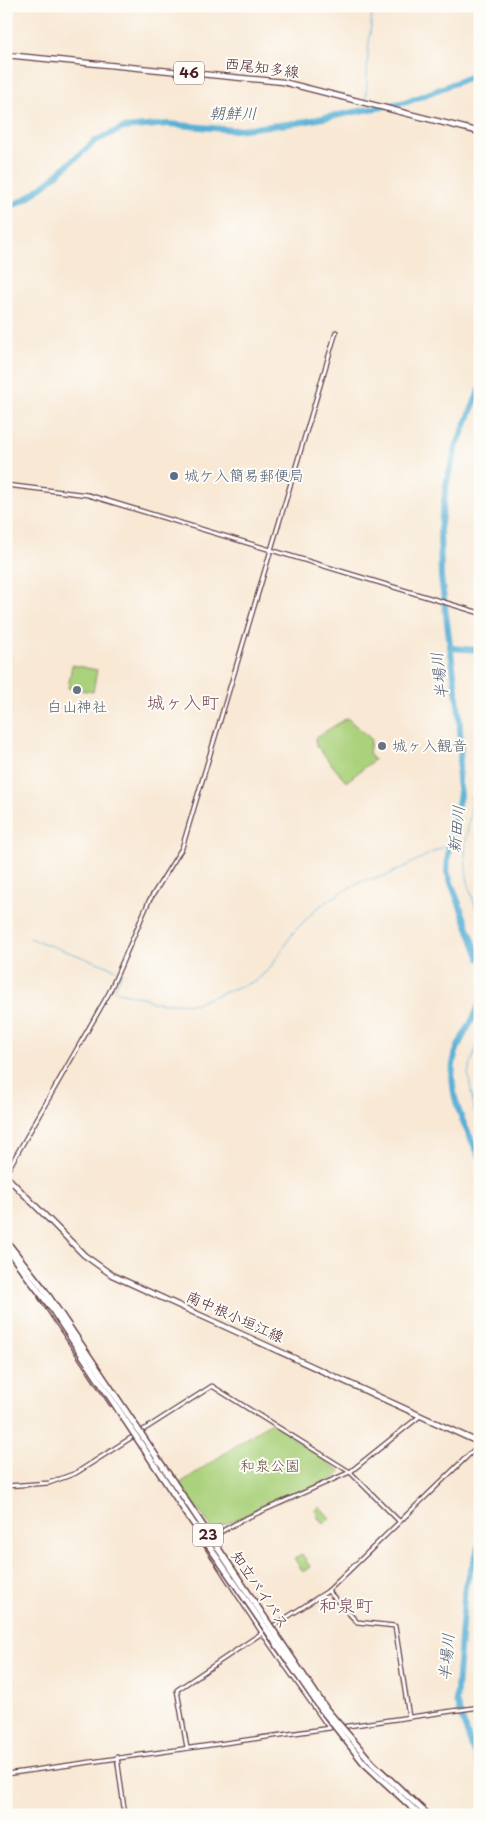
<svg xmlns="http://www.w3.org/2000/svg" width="486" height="1821" font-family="'Playpen Sans','Klee One',sans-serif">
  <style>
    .green { fill: #aad17b; stroke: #7a7853 }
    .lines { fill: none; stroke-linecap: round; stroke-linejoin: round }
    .stream { stroke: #58b0d5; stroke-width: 1 }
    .river { stroke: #58b0d5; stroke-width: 6 }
    .minor-casing { stroke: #643d44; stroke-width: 5.5 }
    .major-casing { stroke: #643d44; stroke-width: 7 }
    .minor { stroke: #fff; stroke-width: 3 }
    .major { stroke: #fff; stroke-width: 4.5 }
    .highway-bridge-casing { stroke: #643d44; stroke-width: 8; stroke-linecap: butt }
    .highway-bridge { stroke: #fff; stroke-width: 5 }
    .service-dot { fill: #5c6f8a; stroke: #fdfcf7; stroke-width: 2 }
    .worship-dot { fill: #6b7280; stroke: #fdfcf7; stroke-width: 2 }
    .labels { text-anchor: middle; stroke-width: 4; stroke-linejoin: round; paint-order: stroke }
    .shield { fill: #fdfcf7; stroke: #806168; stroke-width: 1 }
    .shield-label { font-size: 14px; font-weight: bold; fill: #4a1f2b }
    .street-label { font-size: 15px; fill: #4a1f2b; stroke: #fdfcf7 }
    .service-label { font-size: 15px; fill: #4e5e75; stroke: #fdfcf7; text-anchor: start }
    .worship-label { font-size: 15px; fill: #5b616d; stroke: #fdfcf7 }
    .park-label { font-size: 15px; fill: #675443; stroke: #fdfcf7 }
    .water-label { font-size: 16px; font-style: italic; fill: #50596f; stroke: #fdfcf7 }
    .quarter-label { font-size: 18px; fill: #764857; stroke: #fdfcf7 }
  </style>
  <rect width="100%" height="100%" fill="#fdfcf7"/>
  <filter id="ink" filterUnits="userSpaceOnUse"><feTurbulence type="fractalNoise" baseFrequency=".02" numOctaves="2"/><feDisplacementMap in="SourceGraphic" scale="10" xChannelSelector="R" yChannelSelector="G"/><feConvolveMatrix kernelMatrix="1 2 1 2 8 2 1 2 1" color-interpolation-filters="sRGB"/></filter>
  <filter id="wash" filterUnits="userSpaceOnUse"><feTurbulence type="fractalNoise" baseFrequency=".0096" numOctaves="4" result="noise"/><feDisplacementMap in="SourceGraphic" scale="20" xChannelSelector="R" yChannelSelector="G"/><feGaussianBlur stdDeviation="1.12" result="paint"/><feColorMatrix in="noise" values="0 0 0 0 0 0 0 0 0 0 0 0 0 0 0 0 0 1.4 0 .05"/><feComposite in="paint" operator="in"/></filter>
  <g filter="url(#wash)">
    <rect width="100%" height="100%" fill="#f8e8d4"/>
    <g class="green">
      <polygon points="72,665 97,670 93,692 68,688"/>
      <polygon points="347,718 371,739 369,753 374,760 346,782 316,745 315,738"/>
      <polygon points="271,1422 341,1472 333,1479 213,1529 179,1484"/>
      <polygon points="320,1507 330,1518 324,1524 318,1518 316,1510"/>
      <polygon points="302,1554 310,1567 303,1572 294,1558"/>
    </g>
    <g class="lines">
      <g class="stream">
        <polyline points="366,102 368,52 373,6"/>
        <polyline points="460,795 462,796"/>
        <path d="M 470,798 L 473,801 C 462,854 461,868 480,920"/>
        <polyline points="29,938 116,969"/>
        <polyline points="122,972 114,991 146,998 152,1002 193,1004 257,980 270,968 293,933 316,909 332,898 361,881 386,876 449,844"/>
        <polyline points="480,1036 468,1073 476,1119 480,1121"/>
      </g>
      <g class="river">
        <polyline points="6,209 27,198 47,183 95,141 123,128 168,124 234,130 297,123 407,102 480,73"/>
        <polyline points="480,389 457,445 447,480 440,530 441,577 459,712 461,748 458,779 460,795 449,844 447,872 480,959"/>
        <polyline points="450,648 480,650"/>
        <path d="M 480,1002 C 476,1018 464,1031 458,1047 C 442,1084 463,1124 480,1157"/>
        <polyline points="480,1544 465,1586 456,1702 480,1770"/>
      </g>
    </g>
  </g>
  <g filter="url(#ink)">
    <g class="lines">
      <g class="minor-casing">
        <g id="minor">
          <polyline points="6,485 88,495 480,613"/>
          <polyline points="6,1173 109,993 149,901 182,848 336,332"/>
          <polyline points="40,1297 111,1404"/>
          <polyline points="6,1486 49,1483 76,1473 212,1386 350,1472 399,1521"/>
          <polyline points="210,1538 242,1520 350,1472 420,1416"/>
          <polyline points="202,1540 262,1633 329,1728"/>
          <polyline points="328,1591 357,1622 395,1626 409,1717"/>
          <polyline points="270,1628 328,1591 480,1444"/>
          <polyline points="341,1727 480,1707"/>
          <polyline points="187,1748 177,1690 262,1633"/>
          <polyline points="117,1757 125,1815"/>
          <polyline points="6,1774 330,1728"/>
        </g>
      </g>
      <g class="major-casing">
        <g id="major">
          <polyline points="6,55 283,82 480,132"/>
          <polyline points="6,1176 84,1255 112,1275 480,1443"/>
        </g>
      </g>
      <use href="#minor" class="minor"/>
      <use href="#major" class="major"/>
      <g class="highway-bridge-casing">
        <g id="highway-bridge">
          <polyline points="6,1241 43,1288 326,1709 373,1764 428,1815"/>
          <polyline points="6,1248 50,1306 187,1514 322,1710 364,1763 420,1815"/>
        </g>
      </g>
      <use href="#highway-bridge" class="highway-bridge"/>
    </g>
  </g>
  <circle class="service-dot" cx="174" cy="476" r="5"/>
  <g class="worship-dot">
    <circle cx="77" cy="690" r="5"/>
    <circle cx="382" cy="746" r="5"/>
  </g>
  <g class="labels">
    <g class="shield">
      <rect x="174" y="61.5" width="30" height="23" rx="4"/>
      <rect x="193" y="1523.5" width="30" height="23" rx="4"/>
    </g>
    <g class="shield-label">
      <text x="189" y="78">46</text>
      <text x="208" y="1540">23</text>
    </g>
    <g class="street-label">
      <text transform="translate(262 68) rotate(7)" y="5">西尾知多線</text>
      <text transform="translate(235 1317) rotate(24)" y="5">南中根小垣江線</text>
      <text transform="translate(260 1590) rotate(56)" y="5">知立バイパス</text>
    </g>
    <g class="service-label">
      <text x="184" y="481">城ケ入簡易郵便局</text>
    </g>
    <g class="worship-label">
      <text x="77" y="712">白山神社</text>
      <text x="392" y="751" text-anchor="start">城ヶ入観音</text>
    </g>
    <g class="park-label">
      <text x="270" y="1471">和泉公園</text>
    </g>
    <g class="water-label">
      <text x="233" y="119">朝鮮川</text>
      <text transform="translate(439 676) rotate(-97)" y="6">半場川</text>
      <text transform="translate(456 829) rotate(-84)" y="6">新田川</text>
      <text transform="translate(446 1657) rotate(-85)" y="6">半場川</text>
    </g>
    <g class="quarter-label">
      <text x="183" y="709">城ヶ入町</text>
      <text x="346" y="1612">和泉町</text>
    </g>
  </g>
  <rect width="486" height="1821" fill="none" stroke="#fdfcf7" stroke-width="25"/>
</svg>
